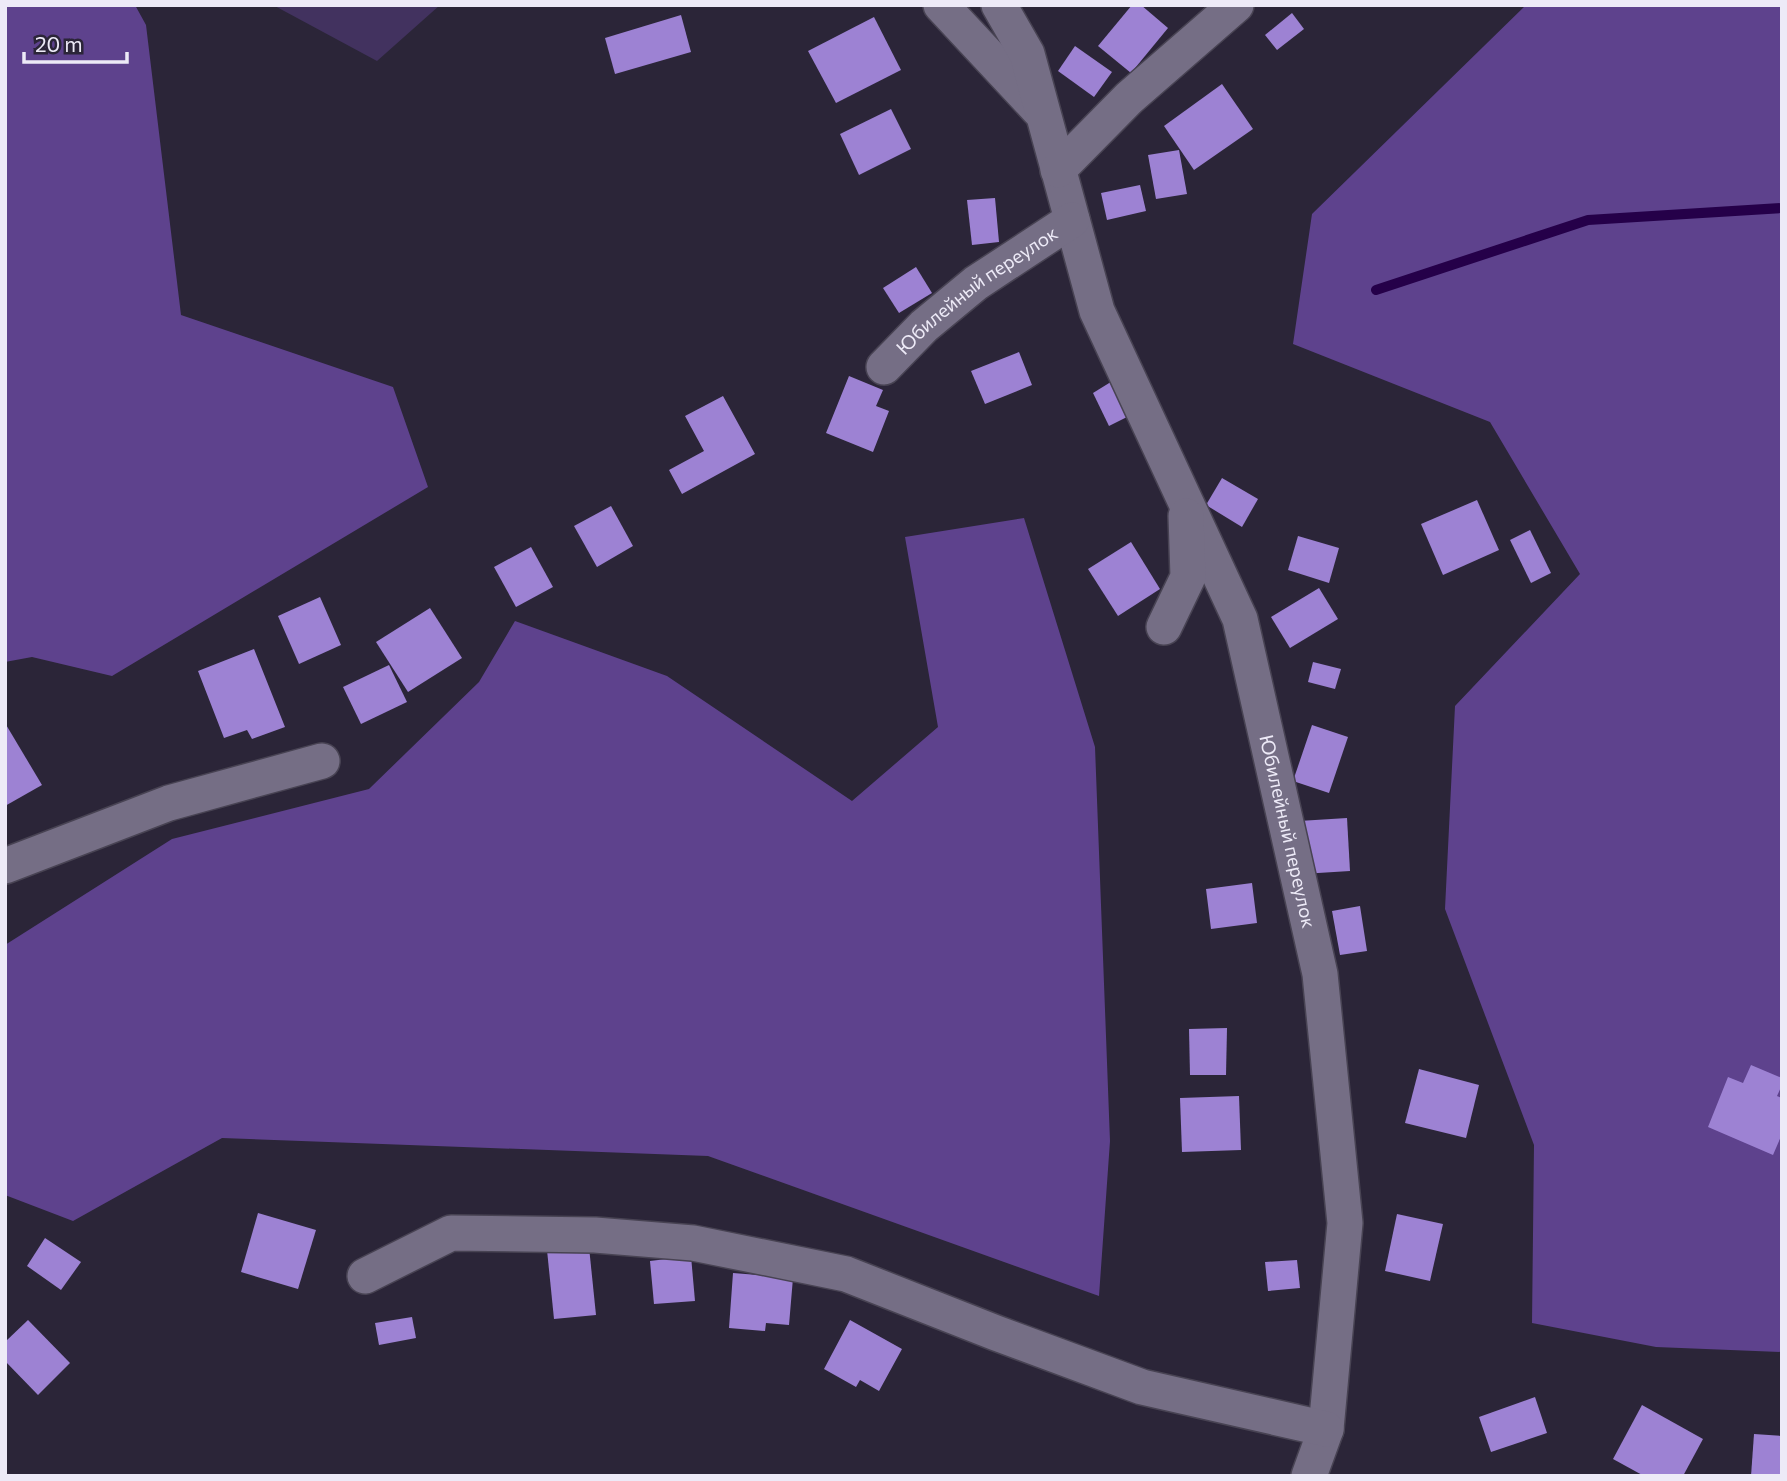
<svg xmlns="http://www.w3.org/2000/svg" width="1787" height="1481" font-family="Commissioner,sans-serif">
  <style>
    .green { fill: #42325f }
    .forest { fill: #5e428d }
    .lines { fill: none; stroke-linecap: round; stroke-linejoin: round }
    .stream { stroke: #250049; stroke-width: 10 }
    .building { fill: #9d82d3 }
    .minor-casing { stroke: #484353; stroke-width: 38 }
    .minor { stroke: #756e85; stroke-width: 35 }
    .labels { text-anchor: middle; stroke-width: 7; stroke-linejoin: round; paint-order: stroke }
    .street-label { font-size: 19px; fill: #edeaf7; stroke: #2b2538 }
  </style>
  <rect width="100%" height="100%" fill="#2b2538"/>
  <polygon class="green" points="273,5 440,5 377,61"/>
  <g class="forest">
    <polygon points="5,5 135,5 146,25 181,315 393,387 428,487 112,676 32,657 5,662"/>
    <polygon points="1526,5 1782,5 1782,1352 1656,1347 1532,1323 1534,1145 1445,909 1455,706 1580,574 1490,422 1293,344 1312,214"/>
    <polygon points="1024,518 1095,747 1110,1141 1099,1296 708,1156 222,1138 73,1221 5,1195 5,945 172,839 369,789 479,682 515,621 667,676 852,801 938,727 905,537"/>
  </g>
  <g class="lines">
    <polyline class="stream" points="1376,290 1588,220 1782,208"/>
  </g>
  <g class="building">
    <polygon points="1132,5 1141,5 1168,28 1131,73 1098,46"/>
    <polygon points="1292,13 1304,29 1277,50 1265,35"/>
    <polygon points="681,15 691,52 615,74 605,38"/>
    <polygon points="874,17 901,70 836,103 808,51"/>
    <polygon points="1075,46 1112,72 1094,97 1058,71"/>
    <polygon points="1222,84 1253,129 1194,170 1164,126"/>
    <polygon points="891,109 911,149 859,175 840,134"/>
    <polygon points="1179,150 1187,194 1156,199 1148,155"/>
    <polygon points="1140,185 1146,211 1107,220 1101,193"/>
    <polygon points="995,198 999,242 972,245 967,200"/>
    <polygon points="916,267 932,293 899,313 883,288"/>
    <polygon points="1019,352 1032,385 985,404 971,371"/>
    <polygon points="849,376 883,390 876,406 889,411 873,452 826,433"/>
    <polygon points="1114,380 1131,415 1109,426 1093,393"/>
    <polygon points="723,396 755,454 682,494 669,470 704,451 685,416"/>
    <polygon points="1222,478 1258,499 1242,527 1206,505"/>
    <polygon points="1477,500 1499,550 1443,575 1421,524"/>
    <polygon points="611,506 633,546 597,567 574,526"/>
    <polygon points="1530,530 1551,573 1531,583 1510,540"/>
    <polygon points="1298,536 1339,548 1329,583 1288,570"/>
    <polygon points="1131,542 1160,589 1118,616 1088,569"/>
    <polygon points="531,547 553,587 516,607 494,567"/>
    <polygon points="1319,588 1338,619 1290,648 1271,617"/>
    <polygon points="320,597 341,645 299,664 278,616"/>
    <polygon points="430,608 462,658 408,692 376,642"/>
    <polygon points="254,649 285,727 252,739 247,730 224,738 198,671"/>
    <polygon points="1313,662 1341,669 1335,689 1308,682"/>
    <polygon points="389,665 407,702 361,724 343,687"/>
    <polygon points="5,723 42,785 5,806"/>
    <polygon points="1312,725 1348,737 1329,793 1293,781"/>
    <polygon points="1347,818 1350,871 1302,874 1299,821"/>
    <polygon points="1252,883 1257,923 1211,929 1206,889"/>
    <polygon points="1360,906 1367,951 1340,955 1332,911"/>
    <polygon points="1227,1028 1226,1075 1190,1075 1189,1029"/>
    <polygon points="1751,1065 1782,1078 1782,1085 1777,1096 1782,1098 1782,1134 1773,1155 1708,1127 1728,1077 1743,1083"/>
    <polygon points="1419,1069 1479,1085 1466,1138 1405,1123"/>
    <polygon points="1239,1096 1241,1150 1182,1152 1180,1098"/>
    <polygon points="258,1213 316,1230 298,1289 241,1272"/>
    <polygon points="1397,1214 1443,1224 1430,1281 1385,1271"/>
    <polygon points="45,1238 81,1262 61,1290 27,1266"/>
    <polygon points="589,1247 596,1315 554,1319 547,1250"/>
    <polygon points="691,1256 695,1301 654,1304 650,1261"/>
    <polygon points="1297,1260 1300,1288 1268,1291 1265,1262"/>
    <polygon points="733,1273 793,1278 789,1325 766,1323 765,1331 729,1328"/>
    <polygon points="412,1317 416,1338 379,1345 375,1323"/>
    <polygon points="28,1320 70,1363 38,1395 5,1361 5,1342"/>
    <polygon points="850,1320 902,1349 879,1391 860,1380 856,1387 824,1369"/>
    <polygon points="1535,1397 1547,1433 1491,1452 1479,1417"/>
    <polygon points="1642,1405 1703,1439 1683,1476 1644,1476 1613,1459"/>
    <polygon points="1754,1434 1782,1436 1782,1476 1751,1476"/>
  </g>
  <g class="lines">
    <g class="minor-casing">
      <g id="minor">
        <polyline points="941,5 1039,110"/>
        <path id="s1" d="M 999,5 L 1027,54 L 1097,311 L 1240,619 L 1320,974 L 1345,1223 L 1326,1429 L 1309,1476"/>
        <polyline points="1058,170 1129,98 1236,5"/>
        <path id="s2" d="M 884,367 L 924,326 L 976,283 L 1072,220"/>
        <polyline points="1164,627 1188,577 1186,516"/>
        <polyline points="5,866 169,803 322,761"/>
        <polyline points="365,1276 451,1233 595,1235 693,1243 846,1274 996,1333 1142,1387 1326,1429"/>
      </g>
    </g>
    <use href="#minor" class="minor"/>
  </g>
  <g class="labels">
    <g class="street-label">
      <text dy="7" stroke="none"><textPath href="#s2" startOffset="121">Юбилейный переулок</textPath></text>
      <text dy="7" stroke="none"><textPath href="#s1" startOffset="880">Юбилейный переулок</textPath></text>
    </g>
  </g>
  <rect width="1787" height="1481" fill="none" stroke="#edeaf7" stroke-width="14"/>
  <path d="M24 52v10h103v-10" fill="none" stroke="#edeaf7" stroke-width="3.5"/>
  <text x="35" y="52" font-size="21" fill="#edeaf7" stroke="#2b2538" stroke-width="5" paint-order="stroke">20 m</text>
</svg>
